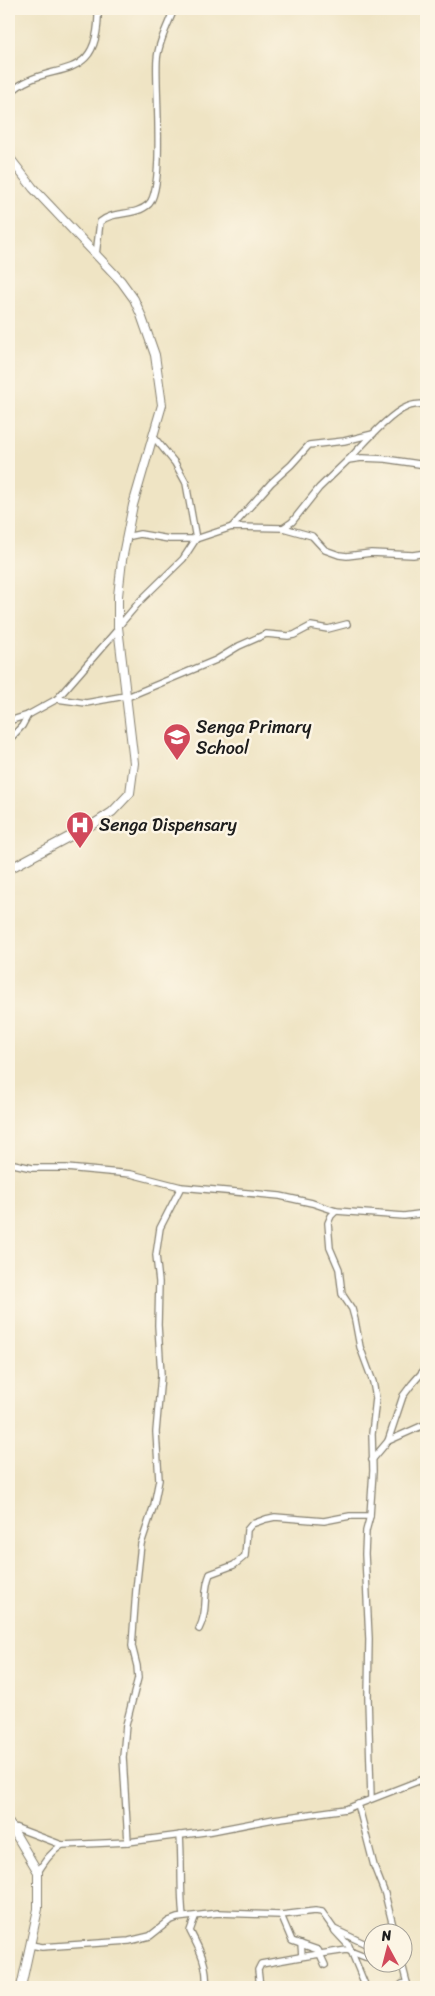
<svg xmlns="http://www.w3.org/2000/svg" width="435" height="1996" font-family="Sriracha,sans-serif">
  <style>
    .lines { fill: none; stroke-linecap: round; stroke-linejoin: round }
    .street-casing { stroke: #868070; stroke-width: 8 }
    .secondary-casing { stroke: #868070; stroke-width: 10 }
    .street { stroke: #fff; stroke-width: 5.5 }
    .secondary { stroke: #fff; stroke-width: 8 }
    .labels { text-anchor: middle; stroke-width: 5; stroke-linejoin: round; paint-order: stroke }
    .poi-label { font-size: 18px; fill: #1c1c1c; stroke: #fcf5e5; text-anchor: start }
  </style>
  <rect width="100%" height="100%" fill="#fcf5e5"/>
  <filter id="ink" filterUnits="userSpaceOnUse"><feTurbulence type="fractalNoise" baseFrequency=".02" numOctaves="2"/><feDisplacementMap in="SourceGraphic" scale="10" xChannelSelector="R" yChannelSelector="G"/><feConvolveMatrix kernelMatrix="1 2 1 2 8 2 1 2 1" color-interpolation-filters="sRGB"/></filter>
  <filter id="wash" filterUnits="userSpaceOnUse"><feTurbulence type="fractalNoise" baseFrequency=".0096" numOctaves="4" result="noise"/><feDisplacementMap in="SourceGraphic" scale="20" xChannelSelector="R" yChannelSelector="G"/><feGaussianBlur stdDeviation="1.12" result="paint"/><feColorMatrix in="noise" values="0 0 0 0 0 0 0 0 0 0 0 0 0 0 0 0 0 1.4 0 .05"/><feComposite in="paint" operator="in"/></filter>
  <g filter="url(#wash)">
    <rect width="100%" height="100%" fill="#efe4c4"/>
  </g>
  <g filter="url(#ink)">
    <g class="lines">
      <g class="street-casing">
        <g id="street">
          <path d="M 9,94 C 47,56 100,91 98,9"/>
          <path d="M 96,255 L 100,222 C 113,210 135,217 149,204 C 165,187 155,86 157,60 C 158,43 168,25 174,9"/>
          <path d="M 348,460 C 362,446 389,414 407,407 C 413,404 420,404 426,404"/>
          <polyline points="232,527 271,483 291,465 309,445 344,441 373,434"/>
          <polyline points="283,528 312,536 325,550 339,555 347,556 371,553 413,555 426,553"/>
          <polyline points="126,537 140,534 169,539 196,539 232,527 283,528 292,522 319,488 348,460 362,458 385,459 426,465"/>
          <polyline points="118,627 141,600 183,559 196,539 186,483 175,463 153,436"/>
          <polyline points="125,698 216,660 239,646 266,634 288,636 294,635 311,626 328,629 347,624"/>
          <polyline points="57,699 86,703 125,696"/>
          <polyline points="9,721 28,715 57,699 118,629"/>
          <polyline points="9,740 22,726 28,715"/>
          <polyline points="9,1163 32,1168 66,1168 131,1174 181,1187 280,1196 312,1203 336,1211 404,1216 426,1213"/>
          <polyline points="336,1211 331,1216 328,1223 330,1248 339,1269 342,1294 352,1309 355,1320 360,1347 373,1382 376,1398 372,1434 373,1471 370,1516 366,1531 365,1554 369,1639 368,1698 371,1798"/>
          <polyline points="388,1441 403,1396 412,1384 426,1368"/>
          <polyline points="372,1460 388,1441 426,1424"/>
          <path d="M 199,1629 C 209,1610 202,1592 210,1574 L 234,1565 L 245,1556 L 247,1530 L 252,1524 L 266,1519 L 275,1517 L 324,1521 L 350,1516 L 370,1516"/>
          <polyline points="358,1804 374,1866 385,1894 395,1934"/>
          <polyline points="9,1825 62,1845 128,1842 212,1831 274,1819 346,1809 426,1778"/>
          <path d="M 180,1835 C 182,1863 180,1890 183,1917"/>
          <polyline points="128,1842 123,1757 126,1725 138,1678 137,1666 132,1646 136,1590 141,1544 154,1505 159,1480 156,1432 161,1375 158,1325 159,1282 156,1255 160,1228 181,1187"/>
          <path d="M 38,1872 C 45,1861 51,1852 62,1845"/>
          <polyline points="281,1915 292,1941 318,1950 325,1965"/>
          <path d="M 195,1917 L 190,1931 C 200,1950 208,1965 206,1987"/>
          <polyline points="335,1931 349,1946 366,1987"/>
          <polyline points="31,1945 42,1947 129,1941 150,1936 169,1921 177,1918 218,1913 281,1915 315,1911 322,1912 334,1929 372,1947"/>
          <polyline points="300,1957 347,1950 365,1957 372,1958"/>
          <polyline points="402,1964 408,1987"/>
          <polyline points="260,1987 258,1970 261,1964 300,1957 302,1956 301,1944"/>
          <polyline points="399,1987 402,1984 407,1983"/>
        </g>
      </g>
      <g class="secondary-casing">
        <g id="secondary">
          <polyline points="9,157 33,188 121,281 134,299 141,315 155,355 162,405 133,505 122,560 118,596 118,627 134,763 130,793 112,812 95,823 9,869"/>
          <polyline points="9,1823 38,1872 38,1909 21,1987"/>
        </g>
      </g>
      <use href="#street" class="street"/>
      <use href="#secondary" class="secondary"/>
    </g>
  </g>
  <defs>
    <g id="school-pin" transform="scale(1.4375)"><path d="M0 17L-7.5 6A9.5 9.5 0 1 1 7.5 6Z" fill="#d1495b" stroke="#fcf5e5"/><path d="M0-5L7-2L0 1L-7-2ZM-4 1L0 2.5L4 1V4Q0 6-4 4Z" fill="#fff"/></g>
    <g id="hospital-pin" transform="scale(1.4375)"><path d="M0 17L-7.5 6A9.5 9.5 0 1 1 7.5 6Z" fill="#d1495b" stroke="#fcf5e5"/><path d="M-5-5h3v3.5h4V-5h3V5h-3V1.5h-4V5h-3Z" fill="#fff"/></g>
  </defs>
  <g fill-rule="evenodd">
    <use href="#school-pin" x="177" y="737"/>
    <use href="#hospital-pin" x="80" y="825"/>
  </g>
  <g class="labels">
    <g class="poi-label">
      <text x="196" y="733">Senga Primary<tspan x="196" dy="21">School</tspan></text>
      <text x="99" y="831">Senga Dispensary</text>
    </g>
  </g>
  <rect width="435" height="1996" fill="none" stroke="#fcf5e5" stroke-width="30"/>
  <g transform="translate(388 1948) rotate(353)"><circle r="24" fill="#fcf5e5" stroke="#a29e95"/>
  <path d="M0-4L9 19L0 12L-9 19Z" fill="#d1495b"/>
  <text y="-8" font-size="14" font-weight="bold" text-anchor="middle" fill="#1c1c1c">N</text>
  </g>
</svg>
